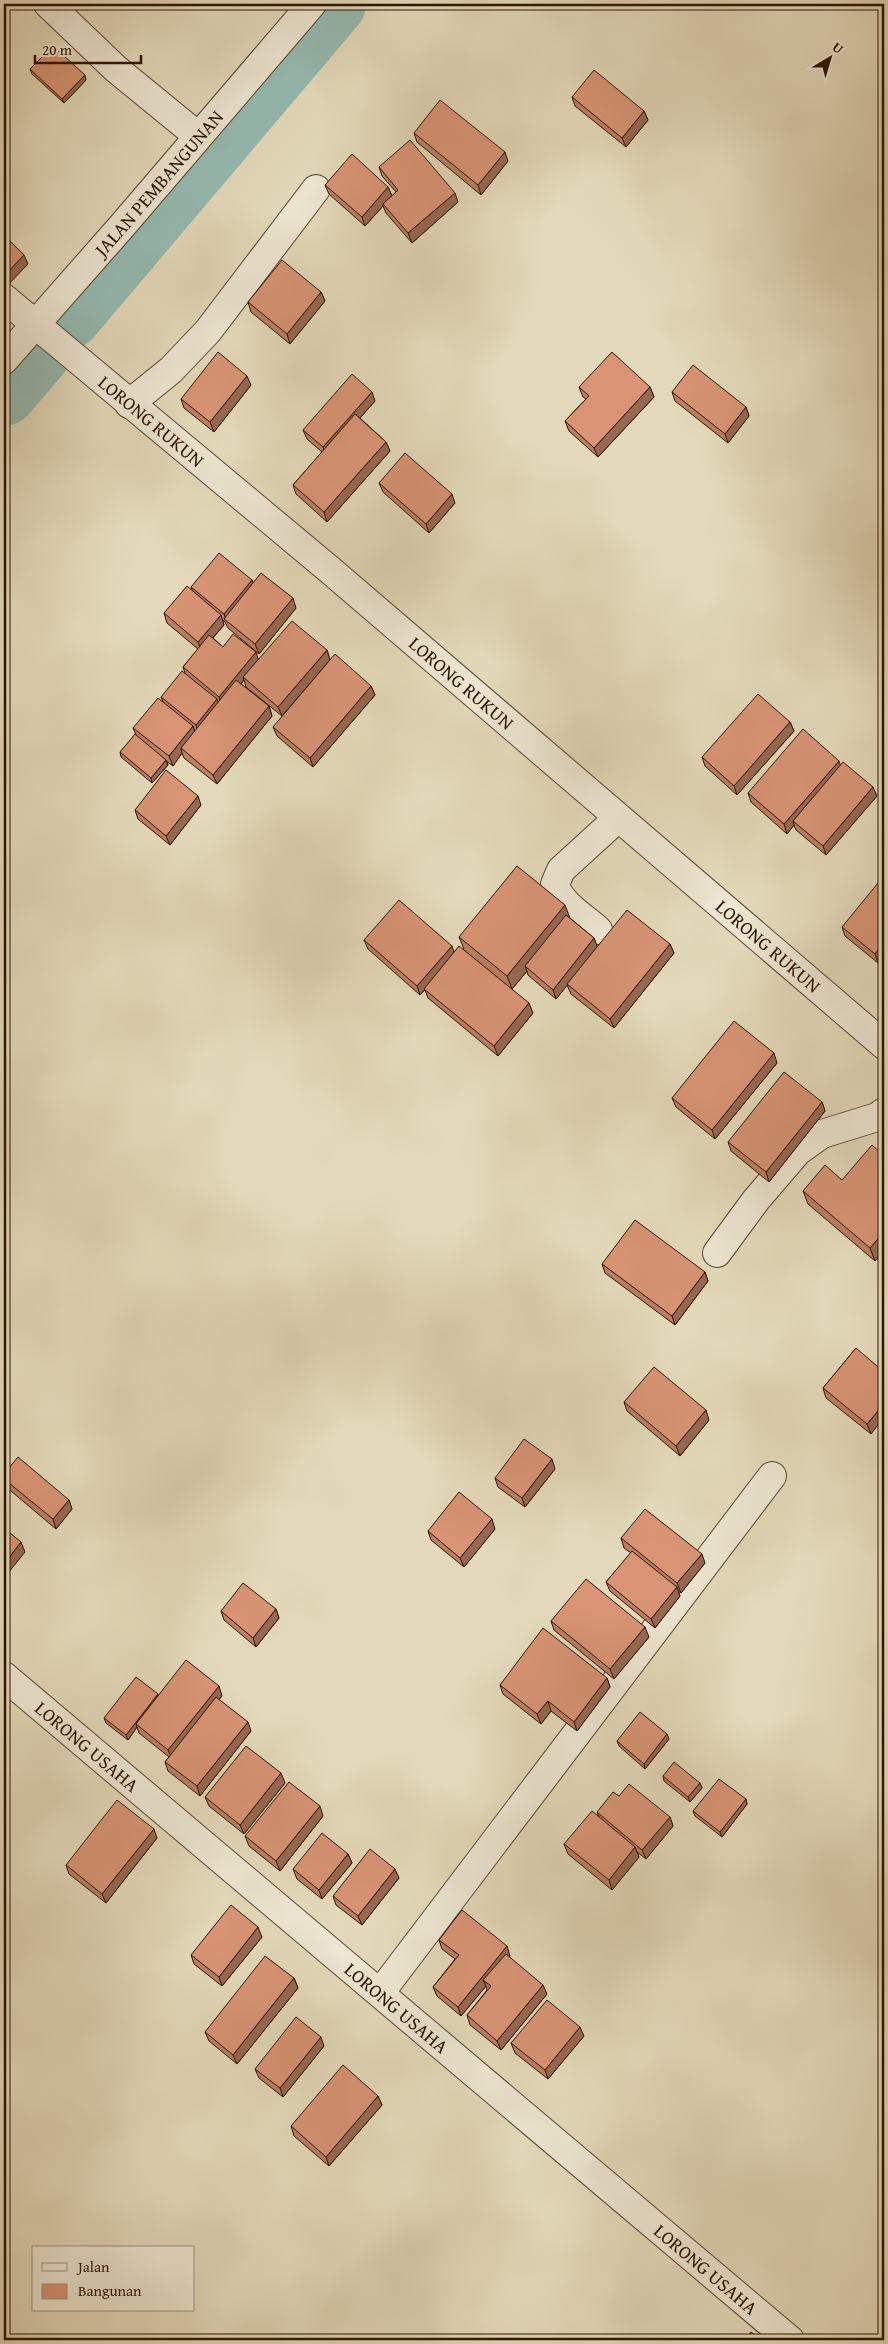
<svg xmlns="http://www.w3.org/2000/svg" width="888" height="2344" font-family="'Gentium Book Plus',serif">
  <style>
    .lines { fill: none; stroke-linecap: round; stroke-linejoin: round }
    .river { stroke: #95bab1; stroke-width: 64 }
    .minor-casing { stroke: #5a4530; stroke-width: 30 }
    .minor { stroke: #ede6d2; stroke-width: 28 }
    .wall { fill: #ba7f65; stroke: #2c1402 }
    .shaded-wall { fill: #976852; stroke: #2c1402 }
    .building { fill: #d89475; stroke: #2c1402 }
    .labels { text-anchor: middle; stroke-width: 5; stroke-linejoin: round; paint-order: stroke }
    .street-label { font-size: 19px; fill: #2c1402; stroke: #ede6d2 }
  </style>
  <rect width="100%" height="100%" fill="#e3d9ba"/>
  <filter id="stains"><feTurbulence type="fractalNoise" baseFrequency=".004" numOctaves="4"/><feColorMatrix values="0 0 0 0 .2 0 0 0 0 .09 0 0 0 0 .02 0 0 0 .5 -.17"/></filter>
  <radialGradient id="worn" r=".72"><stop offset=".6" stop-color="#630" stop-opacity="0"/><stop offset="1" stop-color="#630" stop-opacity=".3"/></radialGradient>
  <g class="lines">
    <g class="river">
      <polyline points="69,317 334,4"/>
      <polyline points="4,394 41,351"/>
    </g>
    <g class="minor-casing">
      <g id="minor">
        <polyline points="48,4 116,69 198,136"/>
        <path id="s1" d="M 4,298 L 330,570 L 884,1045"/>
        <path id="s2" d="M 4,360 L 122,226 L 312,4"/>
        <polyline points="129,404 171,370 208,331 316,189"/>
        <path d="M 598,930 C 585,918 559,903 555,884 L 561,870 L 618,818"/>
        <polyline points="717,1253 756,1200 798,1151 822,1134 877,1117 884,1112"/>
        <path id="s3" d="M 4,1676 L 790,2340"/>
        <polyline points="380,1993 772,1476"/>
      </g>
    </g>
    <use href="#minor" class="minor"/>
  </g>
  <g class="wall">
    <polygon points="30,69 86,80 64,103 32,74"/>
    <polygon points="572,97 644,111 648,120 626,147 575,106"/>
    <polygon points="414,133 508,161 481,195 417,142"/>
    <polygon points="379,167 458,202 412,243 386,213 383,206 365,226 329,194 325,185 388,187 392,196 396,192 382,176"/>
    <polygon points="321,292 325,301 290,344 251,312 248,302"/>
    <polygon points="251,385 214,432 184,408 181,399"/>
    <polygon points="579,387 650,387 654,397 598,457 569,431 565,421 586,399 583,397"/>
    <polygon points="672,392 746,407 749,416 728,443 675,401"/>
    <polygon points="375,401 360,418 386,442 390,451 327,522 296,494 293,485 322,452 307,439 303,430"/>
    <polygon points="379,483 455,503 429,533 383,492"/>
    <polygon points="252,580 253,583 296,608 259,654 228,628 225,622 222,619 224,625 213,638 223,647 258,659 327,650 330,660 282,716 246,687 244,680 241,684 269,706 272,716 217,784 184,758 182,753 173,766 166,761 168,765 152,783 121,757 120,752 136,735 133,728 163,702 161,697 185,673 183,667 198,649 167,623 164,613 193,592 191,587"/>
    <polygon points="371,686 375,695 313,767 277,736 273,727"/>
    <polygon points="790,722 794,731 737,795 705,766 702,757"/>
    <polygon points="841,765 877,796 826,855 796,830 794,825 787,834 751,802 748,793"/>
    <polygon points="201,805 170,845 138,819 135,810"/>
    <polygon points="884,888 884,956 878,963 845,936 842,927"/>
    <polygon points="570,918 594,938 597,947 670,944 674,953 614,1028 571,994 567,985 556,999 528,975 527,971 512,989 533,1013 498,1056 428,998 425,990 420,995 368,949 364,940 454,952 464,949 459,937"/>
    <polygon points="777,1063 715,1139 676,1107 672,1098"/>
    <polygon points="822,1102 825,1111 769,1182 731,1151 728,1142"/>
    <polygon points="884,1156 884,1251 875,1261 808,1204 803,1191 842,1180"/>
    <polygon points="602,1264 705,1272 708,1281 675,1325 605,1273"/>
    <polygon points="856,1348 871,1434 826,1398 823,1388"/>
    <polygon points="624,1402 709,1420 680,1456 627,1411"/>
    <polygon points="555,1469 525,1507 498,1487 495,1478"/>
    <polygon points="4,1474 69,1500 72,1509 56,1529 5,1486 4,1483"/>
    <polygon points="495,1529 464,1567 431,1540 428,1531"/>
    <polygon points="621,1538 705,1563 681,1593 678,1591 680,1596 655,1628 610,1591 606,1582 631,1553 624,1548"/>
    <polygon points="276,1609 279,1618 256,1647 224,1620 221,1611"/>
    <polygon points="551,1621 649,1637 614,1679 554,1630"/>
    <polygon points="607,1678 610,1687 577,1731 551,1711 541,1724 503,1694 500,1685"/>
    <polygon points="158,1696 222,1696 219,1699 251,1731 200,1796 168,1771 165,1762 169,1757 139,1733 137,1727 128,1740 106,1723 104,1718"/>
    <polygon points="669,1739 645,1769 619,1746 617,1741"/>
    <polygon points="663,1776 700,1783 702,1788 690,1802 664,1781"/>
    <polygon points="285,1783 244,1834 209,1806 205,1797"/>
    <polygon points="619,1796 670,1817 673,1826 646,1859 637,1852 639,1857 612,1890 568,1854 564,1844 599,1817 597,1812"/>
    <polygon points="746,1799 747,1804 722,1837 695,1816 693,1811"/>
    <polygon points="323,1816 280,1871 249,1846 245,1836"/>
    <polygon points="157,1838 106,1903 69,1874 66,1865"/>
    <polygon points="348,1854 352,1863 322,1899 297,1879 293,1869"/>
    <polygon points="399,1878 362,1925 336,1905 333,1896"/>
    <polygon points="262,1937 222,1986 194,1964 191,1955"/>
    <polygon points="439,1940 510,1956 509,1957 547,1994 501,2050 470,2025 467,2015 487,1990 486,1986 461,2016 437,1996 433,1987 455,1959 442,1949"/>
    <polygon points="294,1978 298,1988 237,2064 209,2041 205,2032"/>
    <polygon points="584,2036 548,2079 515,2053 511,2043"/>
    <polygon points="324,2046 283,2097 259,2078 255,2069"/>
    <polygon points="378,2096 382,2105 329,2166 294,2136 291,2126"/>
  </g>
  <g class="shaded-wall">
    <polygon points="85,75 86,80 64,103 62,99"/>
    <polygon points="644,111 648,120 626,147 622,138"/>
    <polygon points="505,152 508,161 481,195 478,185"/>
    <polygon points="388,187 392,196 383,204 383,206 365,226 362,217"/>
    <polygon points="455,193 458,202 412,243 408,233"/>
    <polygon points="24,255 28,264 4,289 4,276"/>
    <polygon points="321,292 325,301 290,344 287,334"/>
    <polygon points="247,376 251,385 214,432 210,422"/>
    <polygon points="650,387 654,397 598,457 594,448"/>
    <polygon points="372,392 375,401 326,456 323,447"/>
    <polygon points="746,407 749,416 728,443 725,434"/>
    <polygon points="386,442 390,451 327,522 324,512"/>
    <polygon points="452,494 455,503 429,533 426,524"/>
    <polygon points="252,580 256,589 226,620 224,614"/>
    <polygon points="293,598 296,608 259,654 255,644"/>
    <polygon points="221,615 224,625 201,651 198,642"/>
    <polygon points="327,650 330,660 282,716 278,707"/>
    <polygon points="256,652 259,662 243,677 244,680 222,706 219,697"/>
    <polygon points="371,686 375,695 313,767 310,758"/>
    <polygon points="217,699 220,708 199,734 196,725"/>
    <polygon points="269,706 272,716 217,784 213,775"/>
    <polygon points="790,722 794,731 737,795 734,786"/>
    <polygon points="193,726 196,735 181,748 182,753 173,766 169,756"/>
    <polygon points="166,760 168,765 152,783 151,778"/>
    <polygon points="839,761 842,770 793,821 794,825 787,834 784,824"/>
    <polygon points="873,787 877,796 826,855 823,846"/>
    <polygon points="198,796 201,805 170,845 166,836"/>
    <polygon points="565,905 570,918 528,969 525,966 527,971 512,989 507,976"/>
    <polygon points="594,938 598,948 556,999 553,990"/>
    <polygon points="884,942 884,956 878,963 875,954"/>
    <polygon points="670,944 674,953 614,1028 610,1019"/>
    <polygon points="452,946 455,955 420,995 417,986"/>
    <polygon points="529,1003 533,1013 498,1056 494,1046"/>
    <polygon points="774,1053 777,1063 715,1139 712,1130"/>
    <polygon points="822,1102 825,1111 769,1182 766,1172"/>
    <polygon points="884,1232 884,1251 875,1261 870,1248"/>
    <polygon points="705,1272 708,1281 675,1325 672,1316"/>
    <polygon points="884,1404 884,1417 871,1434 867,1424"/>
    <polygon points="706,1410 709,1420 680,1456 676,1446"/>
    <polygon points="552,1459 555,1469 525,1507 522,1498"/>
    <polygon points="69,1500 72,1509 56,1529 53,1519"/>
    <polygon points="492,1519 495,1529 464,1567 460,1558"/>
    <polygon points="21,1542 25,1552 4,1578 4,1564"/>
    <polygon points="702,1554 705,1563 681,1593 677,1583"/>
    <polygon points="677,1587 680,1596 655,1628 651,1619"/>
    <polygon points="276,1609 279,1618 256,1647 253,1638"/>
    <polygon points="645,1627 649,1637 614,1679 610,1669"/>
    <polygon points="607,1678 610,1687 577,1731 574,1722"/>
    <polygon points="219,1686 222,1696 172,1759 168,1750"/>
    <polygon points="158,1694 159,1699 136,1724 137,1727 128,1740 126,1735"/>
    <polygon points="548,1701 551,1711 541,1724 537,1714"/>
    <polygon points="248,1722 251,1731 200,1796 197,1786"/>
    <polygon points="667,1734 669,1739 645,1769 644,1764"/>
    <polygon points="281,1773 285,1783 244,1834 240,1825"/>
    <polygon points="700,1783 702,1788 690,1802 688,1797"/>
    <polygon points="746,1799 747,1804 722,1837 720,1832"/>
    <polygon points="320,1806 323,1816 280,1871 276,1861"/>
    <polygon points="670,1817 673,1826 646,1859 642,1850"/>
    <polygon points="154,1829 157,1838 106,1903 102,1894"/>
    <polygon points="635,1847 639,1857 612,1890 609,1880"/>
    <polygon points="348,1854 352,1863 322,1899 319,1890"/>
    <polygon points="395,1869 399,1878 362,1925 358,1916"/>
    <polygon points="258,1927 262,1937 222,1986 219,1977"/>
    <polygon points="507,1946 510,1956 488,1984 483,1980 486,1986 461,2016 458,2007"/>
    <polygon points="294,1978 298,1988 237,2064 233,2055"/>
    <polygon points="543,1985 547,1994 501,2050 497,2041"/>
    <polygon points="580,2027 584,2036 548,2079 545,2070"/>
    <polygon points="321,2037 324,2046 283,2097 280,2088"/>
    <polygon points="378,2096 382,2105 329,2166 326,2157"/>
  </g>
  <g class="building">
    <polygon points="53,46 85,75 62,99 30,69"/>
    <polygon points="594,70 644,111 622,138 572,97"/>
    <polygon points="440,100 505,152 478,185 414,133"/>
    <polygon points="410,140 455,193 408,233 383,204 398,190 379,167"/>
    <polygon points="352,154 388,187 362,217 325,185"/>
    <polygon points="4,235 24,255 4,276"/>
    <polygon points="282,260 321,292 287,334 248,302"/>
    <polygon points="218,352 247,376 210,422 181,399"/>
    <polygon points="612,352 650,387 594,448 565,421 589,396 579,387"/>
    <polygon points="693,365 746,407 725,434 672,392"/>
    <polygon points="352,374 372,392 323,447 303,430"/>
    <polygon points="355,414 386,442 324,512 293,485"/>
    <polygon points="405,453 452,494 426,524 379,483"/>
    <polygon points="219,553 252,580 224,614 191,587"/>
    <polygon points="261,573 293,598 255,644 224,619"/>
    <polygon points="187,586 221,615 198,642 164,613"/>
    <polygon points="292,621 327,650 278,707 243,677"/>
    <polygon points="233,634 256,652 219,697 183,667 209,635 223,647"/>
    <polygon points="335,654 371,686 310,758 273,727"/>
    <polygon points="182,671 217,699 196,725 161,697"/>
    <polygon points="236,680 269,706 213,775 181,748"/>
    <polygon points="758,694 790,722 734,786 702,757"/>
    <polygon points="158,698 193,726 169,756 133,728"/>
    <polygon points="803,729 839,761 784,824 748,793"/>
    <polygon points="135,734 166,760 151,778 120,752"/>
    <polygon points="843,762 873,787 823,846 793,821"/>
    <polygon points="166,770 198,796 166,836 135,810"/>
    <polygon points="517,866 565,905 507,976 459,937"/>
    <polygon points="878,883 884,888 884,942 875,954 842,927"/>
    <polygon points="399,900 452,946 417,986 364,940"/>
    <polygon points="627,910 670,944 610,1019 567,984"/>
    <polygon points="566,915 594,938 553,990 525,966"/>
    <polygon points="459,946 529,1003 494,1046 424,989"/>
    <polygon points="734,1021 774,1053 712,1130 672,1098"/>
    <polygon points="784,1072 822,1102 766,1172 728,1142"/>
    <polygon points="872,1145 884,1156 884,1232 870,1248 803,1191 825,1165 842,1180"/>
    <polygon points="635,1220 705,1272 672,1316 602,1264"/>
    <polygon points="856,1348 884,1372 884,1404 867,1424 823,1388"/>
    <polygon points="654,1367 706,1410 676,1446 624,1402"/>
    <polygon points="524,1439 552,1459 522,1498 495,1478"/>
    <polygon points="18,1457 69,1500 53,1519 4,1479 4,1474"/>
    <polygon points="459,1492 492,1519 460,1558 428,1531"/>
    <polygon points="645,1509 702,1554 677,1583 621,1538"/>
    <polygon points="4,1528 21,1542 4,1564"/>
    <polygon points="632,1551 677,1587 651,1619 606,1582"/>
    <polygon points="586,1579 645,1627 610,1669 551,1621"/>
    <polygon points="243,1583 276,1609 253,1638 221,1611"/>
    <polygon points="543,1628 607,1678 574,1722 548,1701 537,1714 500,1685"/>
    <polygon points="186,1660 219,1686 168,1750 136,1724"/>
    <polygon points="136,1677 158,1694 126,1735 104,1718"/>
    <polygon points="216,1697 248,1722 197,1786 165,1762"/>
    <polygon points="640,1712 667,1734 644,1764 617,1741"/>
    <polygon points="246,1746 281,1773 240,1825 205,1797"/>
    <polygon points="674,1762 700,1783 688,1797 663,1776"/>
    <polygon points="719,1779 746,1799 720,1832 693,1811"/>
    <polygon points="289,1782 320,1806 276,1861 245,1836"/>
    <polygon points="629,1784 670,1817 642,1850 597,1812 613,1792 619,1796"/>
    <polygon points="117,1800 154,1829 102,1894 66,1865"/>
    <polygon points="592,1811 635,1847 609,1880 564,1844"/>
    <polygon points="322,1833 348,1854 319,1890 293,1869"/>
    <polygon points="370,1849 395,1869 358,1916 333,1896"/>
    <polygon points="231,1905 258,1927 219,1977 191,1955"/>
    <polygon points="462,1910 507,1946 458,2007 433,1987 459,1955 439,1940"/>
    <polygon points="506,1954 543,1985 497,2041 467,2015 491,1986 483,1980"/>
    <polygon points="265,1956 294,1978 233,2055 205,2032"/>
    <polygon points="547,2000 580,2027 545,2070 511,2043"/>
    <polygon points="296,2017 321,2037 280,2088 255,2069"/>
    <polygon points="343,2065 378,2096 326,2157 291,2126"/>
    <polygon points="751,2332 761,2340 745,2340"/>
  </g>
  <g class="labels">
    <g class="street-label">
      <text dy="7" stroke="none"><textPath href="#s2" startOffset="235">JALAN PEMBANGUNAN</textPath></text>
      <text dy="7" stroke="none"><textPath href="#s1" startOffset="192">LORONG RUKUN</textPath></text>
      <text dy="7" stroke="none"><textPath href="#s1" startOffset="598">LORONG RUKUN</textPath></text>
      <text dy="7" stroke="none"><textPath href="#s1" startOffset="1002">LORONG RUKUN</textPath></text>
      <text dy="7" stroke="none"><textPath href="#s3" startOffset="109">LORONG USAHA</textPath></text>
      <text dy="7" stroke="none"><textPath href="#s3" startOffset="514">LORONG USAHA</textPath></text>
      <text dy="7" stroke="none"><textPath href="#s3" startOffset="919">LORONG USAHA</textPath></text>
    </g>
  </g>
  <rect width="888" height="2344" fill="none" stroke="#e3d9ba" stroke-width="20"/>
  <rect x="5" y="5" width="878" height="2334" fill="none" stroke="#2c1402" stroke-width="2.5"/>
  <rect x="10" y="10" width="868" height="2324" fill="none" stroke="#2c1402"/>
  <rect x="32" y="2246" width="162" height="65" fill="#ede6d2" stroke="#a0927f"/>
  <rect x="42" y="2263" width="25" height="8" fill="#ede6d2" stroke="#a0927f"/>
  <text x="78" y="2272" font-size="15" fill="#2c1402">Jalan</text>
  <rect x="42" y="2284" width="25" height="15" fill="#d89475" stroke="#a0927f"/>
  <text x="78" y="2296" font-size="15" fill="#2c1402">Bangunan</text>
  <g transform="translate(830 58) rotate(38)" stroke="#ede6d2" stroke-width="4" paint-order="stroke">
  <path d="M0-4L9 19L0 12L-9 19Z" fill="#2c1402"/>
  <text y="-8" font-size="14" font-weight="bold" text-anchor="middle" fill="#2c1402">U</text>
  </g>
  <path d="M35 55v8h106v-8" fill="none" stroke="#2c1402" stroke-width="2.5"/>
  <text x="42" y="55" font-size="15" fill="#2c1402" stroke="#ede6d2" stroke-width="4" paint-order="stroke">20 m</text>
  <rect width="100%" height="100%" filter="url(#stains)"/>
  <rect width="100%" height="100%" fill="url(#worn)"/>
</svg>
